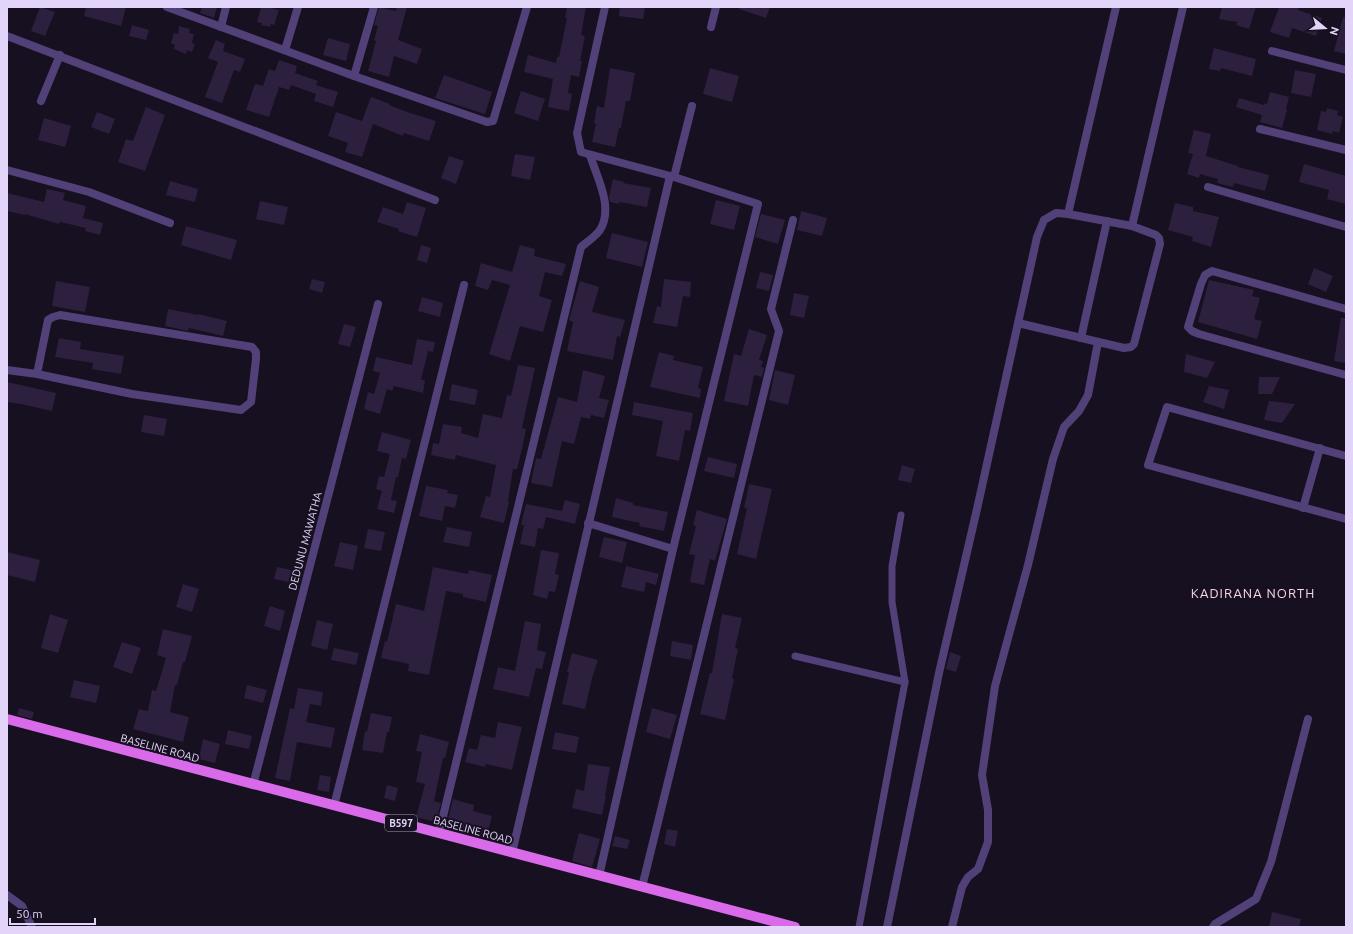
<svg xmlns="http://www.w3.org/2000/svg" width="1353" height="934" font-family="Ubuntu,sans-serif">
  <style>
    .building { fill: #2d1f3e }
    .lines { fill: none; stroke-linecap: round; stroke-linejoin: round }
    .lane { stroke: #514178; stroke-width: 7 }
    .street { stroke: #514178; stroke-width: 8 }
    .primary { stroke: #d96aea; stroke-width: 10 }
    .labels { text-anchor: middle; stroke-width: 4; stroke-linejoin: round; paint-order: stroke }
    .shield { fill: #171020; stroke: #a59ab8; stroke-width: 1 }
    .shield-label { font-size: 10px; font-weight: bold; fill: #e2d5f9 }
    .street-label { font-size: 11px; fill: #e2d5f9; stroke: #171020 }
    .quarter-label { font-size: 13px; letter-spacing: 1px; fill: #f9d6e4; stroke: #171020 }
  </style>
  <rect width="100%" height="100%" fill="#171020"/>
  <g class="building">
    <polygon points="40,7 55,12 45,36 31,31"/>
    <polygon points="86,7 126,7 121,26 84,16"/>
    <polygon points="202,7 217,7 214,18 200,13"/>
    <polygon points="261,7 267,7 279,10 274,25 271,24 270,27 261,25 262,23 257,22"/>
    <polygon points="379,7 396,11 397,7 407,7 398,40 422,49 417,64 394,56 389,77 368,71 376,41 374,40 378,26 374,25"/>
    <polygon points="567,7 586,7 581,35 585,36 580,61 582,61 579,77 571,75 568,93 572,94 569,111 548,107 553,79 524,72 528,55 556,63 557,57 559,57 567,18 565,18"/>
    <polygon points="620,7 645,7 643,19 619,16"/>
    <polygon points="739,7 770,7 766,18 739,9"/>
    <polygon points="1222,7 1256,7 1249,29 1236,25 1237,22 1219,19"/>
    <polygon points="1279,7 1299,7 1298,10 1322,18 1316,36 1292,28 1289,38 1270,32"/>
    <polygon points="1343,17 1346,17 1346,54 1334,51"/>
    <polygon points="132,25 149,30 146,40 129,36"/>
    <polygon points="179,26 190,29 189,33 194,34 192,43 195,44 192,52 187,50 186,54 174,49 175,45 171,43 174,33 178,34"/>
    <polygon points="328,38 350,44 346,61 323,55"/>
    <polygon points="216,40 225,44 223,51 245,59 240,72 234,70 222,103 205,97 218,62 208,58"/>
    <polygon points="1214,48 1256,59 1252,76 1221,68 1220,71 1209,69"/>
    <polygon points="279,60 297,66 295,73 318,81 316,85 338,92 333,107 314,101 316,94 291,85 289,90 279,87 269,117 246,110 255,84 263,86 269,69 275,71"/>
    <polygon points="610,68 635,73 630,101 626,101 621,128 619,128 615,147 592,142 596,124 594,123 597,106 604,108"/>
    <polygon points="710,68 739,76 732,102 703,94"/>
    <polygon points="1295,70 1316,74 1311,97 1291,93"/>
    <polygon points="444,75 492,92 485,114 435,98"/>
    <polygon points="521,91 545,99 538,121 514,113"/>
    <polygon points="1270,92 1289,97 1286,109 1287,110 1282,128 1260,122 1262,115 1236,107 1239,98 1264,105 1265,103 1267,104"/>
    <polygon points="371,97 390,104 389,105 407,112 436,121 429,141 404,133 403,136 373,124 362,157 345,152 348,143 328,136 336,112 362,121"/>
    <polygon points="146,107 165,115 145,171 118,162 126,139 133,141"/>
    <polygon points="1327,108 1338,111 1337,115 1343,117 1339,133 1333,131 1332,134 1317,130 1321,111 1326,112"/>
    <polygon points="97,112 115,119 109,134 91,127"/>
    <polygon points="44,118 71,126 65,147 38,140"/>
    <polygon points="1194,130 1211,134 1206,156 1238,166 1238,167 1269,175 1265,191 1234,183 1233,187 1217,183 1218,179 1200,174 1199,178 1187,174 1193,154 1188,153"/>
    <polygon points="515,154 535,157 530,180 511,176"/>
    <polygon points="449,156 464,161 456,184 441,178"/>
    <polygon points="1304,164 1346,176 1346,204 1327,199 1329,190 1299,182"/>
    <polygon points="613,179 624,182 623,183 651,188 647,207 619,202 619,204 610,202 609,197"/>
    <polygon points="170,181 198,189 195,202 166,195"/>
    <polygon points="47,189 65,193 63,200 86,206 83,218 103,223 100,235 85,231 86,228 60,222 59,224 25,214 25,215 7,211 7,193 44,202"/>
    <polygon points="716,200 740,206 734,230 710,224"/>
    <polygon points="260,201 288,207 284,225 256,219"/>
    <polygon points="407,202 426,208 417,237 398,231 399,229 377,222 383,207 403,214"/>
    <polygon points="1175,203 1193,207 1193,211 1219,217 1211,247 1192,241 1193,237 1168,230"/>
    <polygon points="801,211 827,218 822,236 797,230"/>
    <polygon points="761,214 785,220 778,244 755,237"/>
    <polygon points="186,226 237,240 231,260 181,245"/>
    <polygon points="612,233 648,242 642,267 606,258"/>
    <polygon points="421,245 431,248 427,263 417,260"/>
    <polygon points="520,245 535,249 534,256 566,264 562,276 545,272 539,296 552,300 543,332 520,326 510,361 489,354 510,285 492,280 488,290 475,286 481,263 512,272"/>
    <polygon points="1314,268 1333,276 1326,292 1308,284"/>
    <polygon points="760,272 773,275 769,291 756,288"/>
    <polygon points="312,279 325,282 322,293 309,289"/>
    <polygon points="664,279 691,282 690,297 683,296 677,327 653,323 657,306 661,307"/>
    <polygon points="1209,280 1254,290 1252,296 1260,298 1254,319 1262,321 1257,339 1198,322"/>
    <polygon points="56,281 90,287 85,312 52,306"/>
    <polygon points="580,281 599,287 592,312 625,320 620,337 617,336 613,360 567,351 573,322 569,320"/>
    <polygon points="794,293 809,296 804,318 790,315"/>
    <polygon points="422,297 443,303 440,317 418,311"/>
    <polygon points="168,309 198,315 198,314 227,321 223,336 189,328 188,331 165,326"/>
    <polygon points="1341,318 1346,318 1346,363 1334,361"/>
    <polygon points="344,324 356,327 350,347 338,344"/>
    <polygon points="749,329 767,335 759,360 763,361 761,367 764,368 762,377 754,375 748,406 724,401 734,354 741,356"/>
    <polygon points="59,338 81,342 80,349 124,356 121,374 92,369 93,363 55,357"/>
    <polygon points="417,339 435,342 433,352 428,351 421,380 425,380 423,393 394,386 392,391 387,389 380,414 364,409 368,392 374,394 380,373 373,371 376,357 412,365"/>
    <polygon points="659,352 674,356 673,360 703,367 698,388 701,389 700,398 650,387"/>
    <polygon points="1186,354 1215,362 1207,378 1184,372"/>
    <polygon points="518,365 535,368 522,428 526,429 522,449 517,469 513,469 508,501 509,502 504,523 480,517 486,496 490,497 496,465 456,455 455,460 431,455 433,443 439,444 443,424 462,427 461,433 478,438 483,414 502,418 507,395 511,396"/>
    <polygon points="583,370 605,376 599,398 609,400 604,418 591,415 590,419 581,417 574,444 562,441 552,487 531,483 536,458 541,459 558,397 577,402"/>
    <polygon points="775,370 795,375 788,405 769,400"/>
    <polygon points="1259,377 1280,377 1272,394 1258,394"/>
    <polygon points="7,382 56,393 52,411 21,404 7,402"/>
    <polygon points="452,384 478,390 475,405 449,400"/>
    <polygon points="1209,386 1229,390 1224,409 1203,402"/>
    <polygon points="1269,401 1295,404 1282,423 1264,420"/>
    <polygon points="634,402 693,413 690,431 685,430 679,461 656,456 663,421 632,415"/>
    <polygon points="144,415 167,419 164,436 141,432"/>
    <polygon points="382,432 411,440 406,459 402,458 398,477 396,477 391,500 397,501 394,513 377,509 382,491 376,489 379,476 384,477 390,454 377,451"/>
    <polygon points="708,457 737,464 734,478 704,471"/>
    <polygon points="902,465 915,469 911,483 898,480"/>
    <polygon points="749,484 772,489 756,559 737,554 747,508 744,508"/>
    <polygon points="426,486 448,490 447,493 458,495 455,508 445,506 442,521 419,516"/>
    <polygon points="616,498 633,503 633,505 668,512 664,531 639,526 640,523 612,517"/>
    <polygon points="565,500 580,504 575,524 546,517 543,529 538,528 535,547 520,544 524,525 521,525 526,504 562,511"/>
    <polygon points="697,510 727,519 715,561 710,559 704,585 690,582 695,555 689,554 696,526 693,525"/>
    <polygon points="447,527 472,532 469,547 443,542"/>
    <polygon points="368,529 385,532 381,551 364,548"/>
    <polygon points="604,537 627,542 622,563 599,557"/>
    <polygon points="340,542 358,546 353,570 334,566"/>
    <polygon points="541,550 559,553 555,574 559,575 555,592 549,591 547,599 533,595"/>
    <polygon points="7,552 40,560 35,582 7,575"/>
    <polygon points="626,566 659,574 656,585 646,582 644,592 621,587"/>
    <polygon points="277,567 296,571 293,583 274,579"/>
    <polygon points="433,567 468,574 469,570 492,575 486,602 463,597 463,594 446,591 429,675 408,671 409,664 381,658 385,641 387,642 396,604 424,611"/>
    <polygon points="183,584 199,589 192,612 176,607"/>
    <polygon points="270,606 285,611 280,631 264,626"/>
    <polygon points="50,614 68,620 58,653 41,648"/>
    <polygon points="722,614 742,618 735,648 738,649 732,678 734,679 725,720 700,714 710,673 712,673"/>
    <polygon points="317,620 333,624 327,650 311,646"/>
    <polygon points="525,621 541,624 537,650 546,652 542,669 536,668 529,697 493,689 498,667 515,671"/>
    <polygon points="163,629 192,636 185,662 183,662 177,685 175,685 170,712 189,717 183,742 133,729 139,709 148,711 152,690 156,691 166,658 157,655"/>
    <polygon points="672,641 693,645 691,660 670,656"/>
    <polygon points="122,642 141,648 132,674 113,667"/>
    <polygon points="334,648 359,653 356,665 331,660"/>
    <polygon points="950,652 961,656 956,672 946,669"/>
    <polygon points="572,653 598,660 592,678 585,709 562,704 569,672 567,672"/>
    <polygon points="74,680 100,686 96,703 70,697"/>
    <polygon points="247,685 267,690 263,703 244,698"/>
    <polygon points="298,688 323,692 321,706 310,704 306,722 335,728 331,748 297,742 290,781 275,778 290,708 294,709"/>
    <polygon points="19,708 34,712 32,719 17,715"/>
    <polygon points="652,708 677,715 670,739 646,732"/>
    <polygon points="371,713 392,717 389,732 387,732 383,753 362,750 365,731 367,732"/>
    <polygon points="498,722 522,727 512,770 486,764 485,767 465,762 469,748 477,750 481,735 495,738"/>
    <polygon points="228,730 252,736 249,749 225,744"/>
    <polygon points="555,732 579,737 576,753 552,749"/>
    <polygon points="420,734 449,742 445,758 443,758 434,801 441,803 436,821 432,820 432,821 416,817 425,784 416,782 422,752 416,751"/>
    <polygon points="203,739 220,744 215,763 199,759"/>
    <polygon points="588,764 610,767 605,796 606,796 602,815 572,808 576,789 584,791"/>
    <polygon points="320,775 331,777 329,792 317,790"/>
    <polygon points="387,785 398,788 395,801 384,798"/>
    <polygon points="453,799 474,805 473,811 492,816 486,839 472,835 473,831 447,824"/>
    <polygon points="667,829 678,831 675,847 664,844"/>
    <polygon points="579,833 600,839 592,867 572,861"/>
    <polygon points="615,836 630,840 627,849 612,846"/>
    <polygon points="1272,912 1301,919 1299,927 1269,927"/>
  </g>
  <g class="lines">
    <g class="lane">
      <polyline points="795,656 905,682"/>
      <polyline points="859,927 905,682 892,602 892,566 901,515"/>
    </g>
    <g class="street">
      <polyline points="167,7 354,76 487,122 493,121 527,7"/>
      <polyline points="221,27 226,7"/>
      <polyline points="711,27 716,7"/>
      <polyline points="7,36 435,200"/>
      <polyline points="285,50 298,7"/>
      <polyline points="1272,51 1346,70"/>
      <polyline points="354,76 374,7"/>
      <polyline points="41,101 60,55"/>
      <polyline points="1260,129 1346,150"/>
      <polyline points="7,170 89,192 170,223"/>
      <polyline points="674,177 692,106"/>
      <polyline points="1208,187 1346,227"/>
      <polyline points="1068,214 1116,7"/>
      <polyline points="1346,309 1212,271 1205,275 1201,284 1188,327 1192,331 1199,334 1346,375"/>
      <polyline points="1018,323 1124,348 1131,347 1134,344 1160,244 1159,238 1156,235 1132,226"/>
      <polyline points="1081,338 1107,221"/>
      <polyline points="7,370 37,374 132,394 241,410 251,402 256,359 256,352 252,347 60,315 53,317 48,320 37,374"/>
      <polyline points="1346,456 1167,407 1148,465 1346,519"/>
      <polyline points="1303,508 1320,448"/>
      <polyline points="588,523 673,549"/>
      <polyline points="253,785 378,304"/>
      <polyline points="334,806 464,285"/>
      <path d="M 439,833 L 581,247 C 587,242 596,236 600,230 C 614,207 597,178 590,155"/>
      <polyline points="512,853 670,176"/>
      <polyline points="599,876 673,549 758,204 674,177 581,152 577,133 605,7"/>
      <polyline points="642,887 779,331 771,309 793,220"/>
      <polyline points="7,895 22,906 32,927"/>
      <polyline points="887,927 939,673 977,509 1037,237 1044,220 1056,213 1068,214 1132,226 1183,7"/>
      <polyline points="952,927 962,887 968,877 978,869 988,842 988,810 982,775 995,686 1028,565 1053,459 1064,427 1079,411 1088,395 1098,342"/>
      <polyline points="1213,927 1215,924 1256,899 1271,862 1308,719"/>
    </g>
    <polyline class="primary" points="7,719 795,927"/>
  </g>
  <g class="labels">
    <rect class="shield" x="385" y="815" width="32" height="16" rx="3"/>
    <g class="shield-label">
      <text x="401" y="827">B597</text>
    </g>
    <g class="street-label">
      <text transform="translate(305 541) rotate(-75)" y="4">DEDUNU MAWATHA</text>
      <text transform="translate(160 748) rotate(15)" y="4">BASELINE ROAD</text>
      <text transform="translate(473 830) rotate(15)" y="4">BASELINE ROAD</text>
    </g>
    <g class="quarter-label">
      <text x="1253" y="598">KADIRANA NORTH</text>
    </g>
  </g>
  <rect width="1353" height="934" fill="none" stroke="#e2d5f9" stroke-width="16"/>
  <g transform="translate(1325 28) rotate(108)" stroke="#171020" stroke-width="3" paint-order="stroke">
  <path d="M0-3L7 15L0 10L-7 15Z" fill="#e2d5f9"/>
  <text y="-6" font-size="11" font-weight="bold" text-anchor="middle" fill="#e2d5f9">N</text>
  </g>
  <path d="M10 918v6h85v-6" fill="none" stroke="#e2d5f9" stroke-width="2"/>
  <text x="16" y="918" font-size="12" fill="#e2d5f9" stroke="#171020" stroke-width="3" paint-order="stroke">50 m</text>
</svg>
